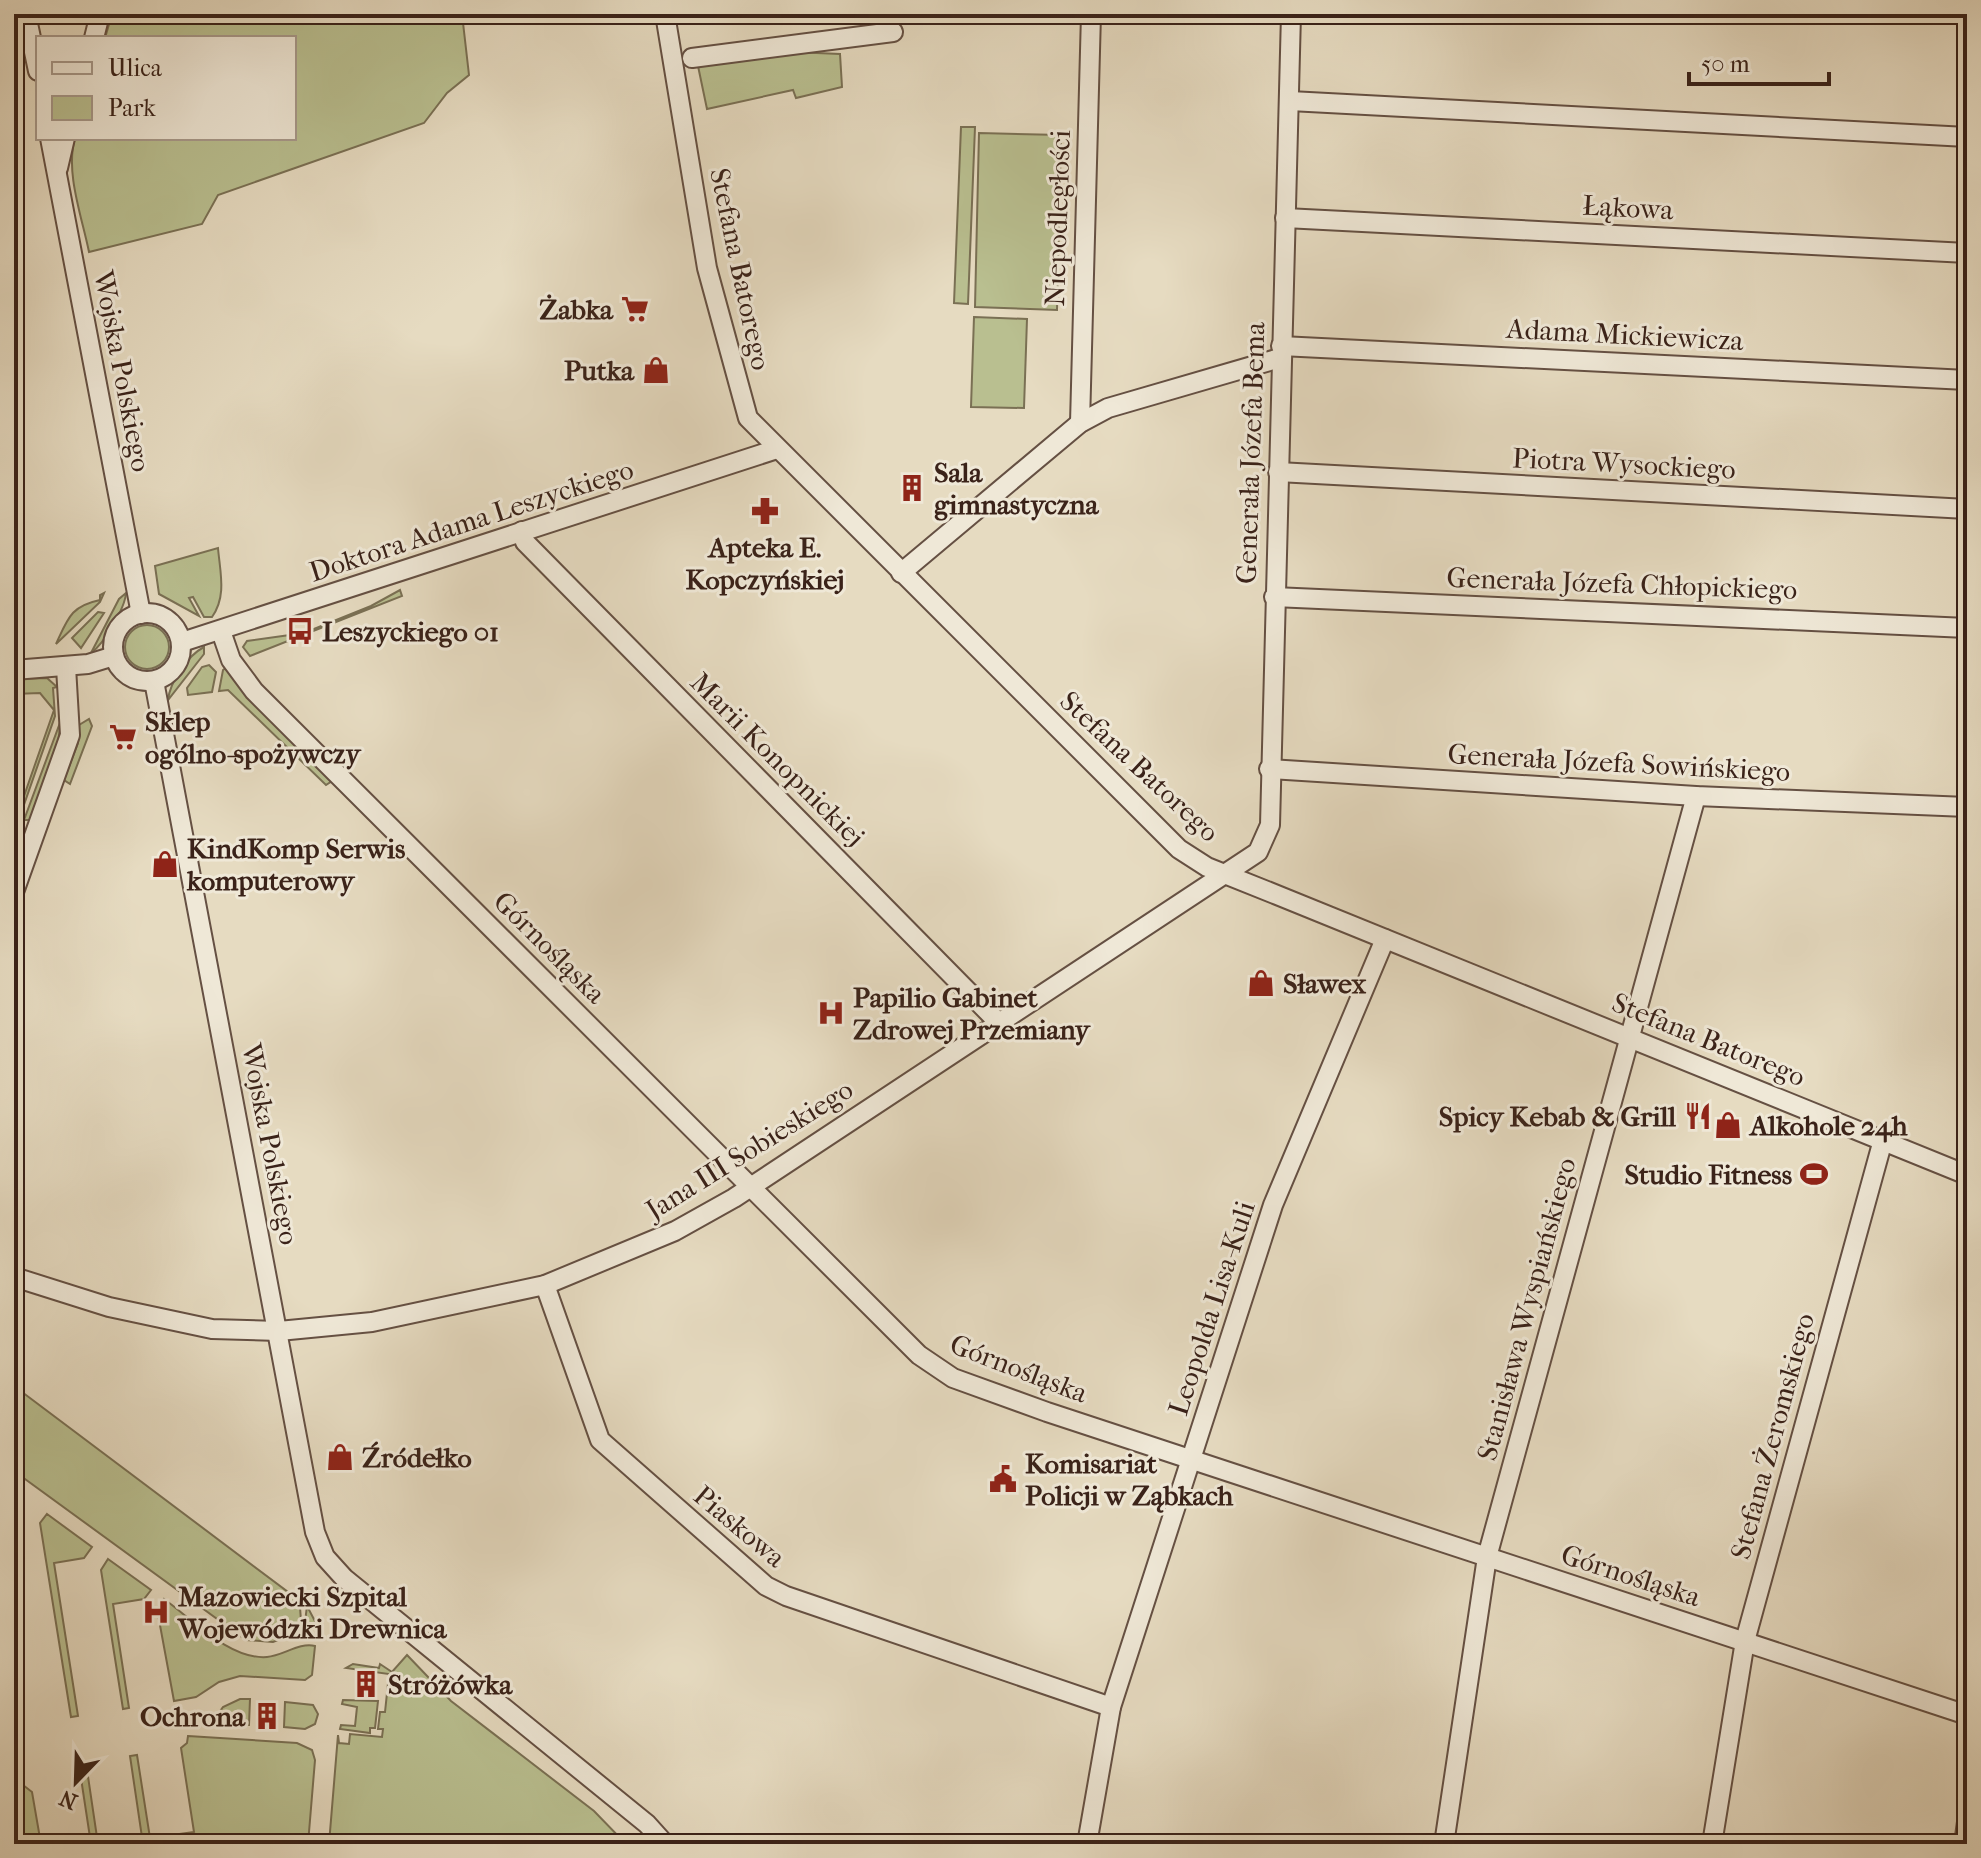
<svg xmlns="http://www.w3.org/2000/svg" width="1981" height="1858" font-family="'IM FELL French Canon',serif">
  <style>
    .green { fill: #b9bf90; stroke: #7a7054; stroke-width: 2 }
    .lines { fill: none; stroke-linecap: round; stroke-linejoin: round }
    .minor-casing { stroke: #655043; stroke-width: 22 }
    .minor { stroke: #efe8d7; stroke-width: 18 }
    .labels { text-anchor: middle; stroke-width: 6; stroke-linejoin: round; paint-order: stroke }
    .street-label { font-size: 28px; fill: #3a2219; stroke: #efe8d7 }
    .poi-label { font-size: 28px; font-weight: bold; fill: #3a2219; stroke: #efe8d7; text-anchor: start }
  </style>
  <rect width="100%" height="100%" fill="#e6dbc1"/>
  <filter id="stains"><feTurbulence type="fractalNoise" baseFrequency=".0025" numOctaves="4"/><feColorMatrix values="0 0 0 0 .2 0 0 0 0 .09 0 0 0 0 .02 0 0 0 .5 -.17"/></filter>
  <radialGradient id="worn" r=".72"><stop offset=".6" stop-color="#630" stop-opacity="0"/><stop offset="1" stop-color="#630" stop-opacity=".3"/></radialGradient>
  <g class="green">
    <path d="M 112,14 L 462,14 L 469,75 L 447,93 L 424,123 L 218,195 L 202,224 L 89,252 C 82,217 65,172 75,138 L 294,138 L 294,38 L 105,38 Z"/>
    <polygon points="793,52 840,54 842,87 796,98 793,90 707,109 698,66"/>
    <polygon points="961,127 975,127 968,304 954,303"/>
    <polygon points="979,133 1061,135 1057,310 975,307"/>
    <polygon points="974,317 1027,319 1024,408 971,407"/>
    <path d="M 218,548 C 220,572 227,596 212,617 L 204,617 L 193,597 L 189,598 L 199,616 L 159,594 L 155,566 Z"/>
    <polygon points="400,590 402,596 250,656 243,647 247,641 304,633 371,606"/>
    <path d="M 104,593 L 100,602 L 56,644 C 68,618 71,606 100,600 L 100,595 Z"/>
    <path d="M 126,593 C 125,608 104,644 91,653 L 119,599 Z"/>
    <polygon points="98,612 104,613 81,648 72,638"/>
    <circle cx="147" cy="647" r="22"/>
    <path d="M 204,647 L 204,654 L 168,700 C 170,682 187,656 204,647 Z"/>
    <polygon points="209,665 216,672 212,692 188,695 187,688 202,667"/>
    <polygon points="227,667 247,697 332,781 326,785 228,690 219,691 223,670"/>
    <polygon points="47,678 57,687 53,688 55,716 19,819 16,819 54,710 40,693 14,694 14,679"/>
    <polygon points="89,719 92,726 70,784 64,780 78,743 79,725"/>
    <polygon points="61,720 58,743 31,820 24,820"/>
    <polygon points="14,1386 300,1601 303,1607 300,1607 301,1621 305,1622 307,1606 317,1625 273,1642 246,1640 14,1471"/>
    <polygon points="47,1514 92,1547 84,1558 54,1563 78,1716 71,1717 40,1523"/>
    <polygon points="108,1559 151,1590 144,1599 113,1604 129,1708 123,1709 101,1570"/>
    <path d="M 164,1599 C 192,1619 230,1660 267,1657 C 283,1656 299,1642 315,1646 L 312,1675 L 305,1680 L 240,1676 L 219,1682 L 196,1697 L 174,1701 L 157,1609 Z"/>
    <polygon points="407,1655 451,1701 594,1811 626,1844 329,1844 338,1735 339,1743 349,1744 350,1734 382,1737 383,1729 378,1729 380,1712 385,1712 389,1674 346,1668 353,1664 379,1668 380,1664 392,1672"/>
    <polygon points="240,1699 250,1699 249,1725 213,1721 223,1707"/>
    <polygon points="343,1700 378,1701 375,1728 370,1728 370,1733 340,1729 341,1725 355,1726 357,1707 342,1704"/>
    <polygon points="285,1702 313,1705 318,1714 315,1724 305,1729 284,1727"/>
    <polygon points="188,1736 297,1743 312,1750 315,1760 308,1844 143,1844 130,1756 137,1755 150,1838 194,1832 181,1748 187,1743"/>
    <polygon points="86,1763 98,1844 91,1844 79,1765"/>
    <polygon points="14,1778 32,1792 41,1844 14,1844"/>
  </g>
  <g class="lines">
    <g class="minor-casing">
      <g id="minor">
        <polyline points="26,14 38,71"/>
        <polyline points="49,14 75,14"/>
        <polyline points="665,14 707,268 748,418 1179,849 1207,867 1277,895 1967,1175"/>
        <polyline points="94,38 100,14"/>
        <polyline points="692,58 893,32"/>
        <polyline points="1290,101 1967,137"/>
        <polyline points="50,138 141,614"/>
        <polyline points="58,168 65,138"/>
        <polyline points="1285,218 1967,253"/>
        <polyline points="1281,346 1967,380"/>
        <polyline points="1080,423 1091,14"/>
        <polyline points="1278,472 1967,509"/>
        <polyline points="522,531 525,542 999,1023"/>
        <polyline points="901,573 1080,423 1108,408 1280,358"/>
        <polyline points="1274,597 1967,628"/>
        <circle cx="147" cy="647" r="34"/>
        <polyline points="221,631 231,660 254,691 919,1355 953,1378 1047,1412 1967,1715"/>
        <polyline points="182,642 777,449"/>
        <polyline points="14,670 88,664 114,656"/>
        <polyline points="154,681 315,1532 325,1557 344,1578 647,1824 665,1844"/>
        <polyline points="1269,769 1696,796 1967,807"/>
        <polyline points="14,892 70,735 66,667"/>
        <polyline points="14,1277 109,1307 212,1329 279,1331 372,1322 545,1285 675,1231 734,1198 1258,852 1270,825 1291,14"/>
        <polyline points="545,1285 600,1440 766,1586 786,1596 1111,1707"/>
        <polyline points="1087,1844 1111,1707 1273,1205 1385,939"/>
        <polyline points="1444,1844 1487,1557 1696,796"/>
        <polyline points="1712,1844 1745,1641 1883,1140"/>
        <polyline points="1964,1844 1967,1822"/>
      </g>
    </g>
    <use href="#minor" class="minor"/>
  </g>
  <defs>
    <g id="supermarket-bare" transform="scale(2.16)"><path d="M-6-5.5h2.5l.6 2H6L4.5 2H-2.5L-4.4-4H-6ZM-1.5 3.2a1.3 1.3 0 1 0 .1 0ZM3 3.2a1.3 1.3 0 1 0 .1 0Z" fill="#8f2418" stroke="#efe8d7" stroke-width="2.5" paint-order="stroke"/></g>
    <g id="shop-bare" transform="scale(2.16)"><path d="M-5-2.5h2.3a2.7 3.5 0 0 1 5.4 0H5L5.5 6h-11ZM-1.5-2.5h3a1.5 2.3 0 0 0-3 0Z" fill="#8f2418" stroke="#efe8d7" stroke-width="2.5" paint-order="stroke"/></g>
    <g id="building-bare" transform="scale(2.16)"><path d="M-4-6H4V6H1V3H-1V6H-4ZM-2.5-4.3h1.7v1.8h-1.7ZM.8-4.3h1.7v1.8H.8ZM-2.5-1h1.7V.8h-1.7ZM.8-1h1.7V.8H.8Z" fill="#8f2418" stroke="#efe8d7" stroke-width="2.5" paint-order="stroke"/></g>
    <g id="pharmacy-bare" transform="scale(2.16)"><path d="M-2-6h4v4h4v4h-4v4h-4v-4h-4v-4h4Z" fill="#8f2418" stroke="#efe8d7" stroke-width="2.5" paint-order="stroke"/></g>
    <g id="bus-bare" transform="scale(2.16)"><path d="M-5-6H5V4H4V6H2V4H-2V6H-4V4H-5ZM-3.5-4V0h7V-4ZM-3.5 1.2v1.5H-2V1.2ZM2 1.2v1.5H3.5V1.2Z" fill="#8f2418" stroke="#efe8d7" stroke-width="2.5" paint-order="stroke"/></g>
    <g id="hospital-bare" transform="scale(2.16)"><path d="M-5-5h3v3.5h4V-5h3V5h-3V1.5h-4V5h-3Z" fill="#8f2418" stroke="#efe8d7" stroke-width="2.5" paint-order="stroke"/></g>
    <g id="restaurant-bare" transform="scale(2.16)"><path d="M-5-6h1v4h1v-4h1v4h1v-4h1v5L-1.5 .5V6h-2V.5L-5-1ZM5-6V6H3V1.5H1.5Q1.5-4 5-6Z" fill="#8f2418" stroke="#efe8d7" stroke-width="2.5" paint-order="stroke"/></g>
    <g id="stadium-bare" transform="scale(2.16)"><path d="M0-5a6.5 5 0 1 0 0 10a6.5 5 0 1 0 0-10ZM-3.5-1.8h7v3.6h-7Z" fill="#8f2418" stroke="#efe8d7" stroke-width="2.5" paint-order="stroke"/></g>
    <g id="civic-bare" transform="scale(2.16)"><path d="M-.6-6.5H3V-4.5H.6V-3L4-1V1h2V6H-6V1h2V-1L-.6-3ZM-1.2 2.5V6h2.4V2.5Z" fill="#8f2418" stroke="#efe8d7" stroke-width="2.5" paint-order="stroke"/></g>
  </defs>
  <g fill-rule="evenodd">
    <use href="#supermarket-bare" x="635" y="309"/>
    <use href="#shop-bare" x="656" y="370"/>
    <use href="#building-bare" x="912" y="488"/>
    <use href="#pharmacy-bare" x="765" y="511"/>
    <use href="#bus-bare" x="300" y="631"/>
    <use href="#supermarket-bare" x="123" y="737"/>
    <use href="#shop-bare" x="165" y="864"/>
    <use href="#shop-bare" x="1261" y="983"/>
    <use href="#hospital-bare" x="831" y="1013"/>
    <use href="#restaurant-bare" x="1698" y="1116"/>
    <use href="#shop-bare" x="1728" y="1125"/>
    <use href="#stadium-bare" x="1814" y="1174"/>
    <use href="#shop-bare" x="340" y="1457"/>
    <use href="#civic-bare" x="1003" y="1479"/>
    <use href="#hospital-bare" x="156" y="1612"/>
    <use href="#building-bare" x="366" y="1684"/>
    <use href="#building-bare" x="267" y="1716"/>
  </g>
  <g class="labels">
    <g class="street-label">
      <text transform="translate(1628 207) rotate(3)" y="10">Łąkowa</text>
      <text transform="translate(1057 218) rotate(-88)" y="10">Niepodległości</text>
      <text transform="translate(741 269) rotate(78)" y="10">Stefana Batorego</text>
      <text transform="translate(1625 334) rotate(3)" y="10">Adama Mickiewicza</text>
      <text transform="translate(123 371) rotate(79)" y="10">Wojska Polskiego</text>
      <text transform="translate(1250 453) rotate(-88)" y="10">Generała Józefa Bema</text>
      <text transform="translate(1624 463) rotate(3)" y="10">Piotra Wysockiego</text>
      <text transform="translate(471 520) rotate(-18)" y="10">Doktora Adama Leszyckiego</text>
      <text transform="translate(1622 583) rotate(2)" y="10">Generała Józefa Chłopickiego</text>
      <text transform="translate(778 759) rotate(45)" y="10">Marii Konopnickiej</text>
      <text transform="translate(1619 762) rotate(3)" y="10">Generała Józefa Sowińskiego</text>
      <text transform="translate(1140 766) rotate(43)" y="10">Stefana Batorego</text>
      <text transform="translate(550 947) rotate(45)" y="10">Górnośląska</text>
      <text transform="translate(1709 1039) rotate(22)" y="10">Stefana Batorego</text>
      <text transform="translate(271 1144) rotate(79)" y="10">Wojska Polskiego</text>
      <text transform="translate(749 1149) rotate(-32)" y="10">Jana III Sobieskiego</text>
      <text transform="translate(1211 1308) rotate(-72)" y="10">Leopolda Lisa-Kuli</text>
      <text transform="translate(1526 1309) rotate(-75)" y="10">Stanisława Wyspiańskiego</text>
      <text transform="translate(1019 1368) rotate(21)" y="10">Górnośląska</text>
      <text transform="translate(1772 1436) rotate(-75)" y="10">Stefana Żeromskiego</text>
      <text transform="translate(740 1526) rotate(40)" y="10">Piaskowa</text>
      <text transform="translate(1631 1575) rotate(18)" y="10">Górnośląska</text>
    </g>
    <g class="poi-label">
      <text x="613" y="319" text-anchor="end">Żabka</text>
      <text x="634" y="380" text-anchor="end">Putka</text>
      <text x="934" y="482">Sala<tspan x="934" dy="32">gimnastyczna</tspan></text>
      <text x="765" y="557" text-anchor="middle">Apteka E.<tspan x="765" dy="32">Kopczyńskiej</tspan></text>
      <text x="322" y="641">Leszyckiego 01</text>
      <text x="145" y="731">Sklep<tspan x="145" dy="32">ogólno-spożywczy</tspan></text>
      <text x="187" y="858">KindKomp Serwis<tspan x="187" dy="32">komputerowy</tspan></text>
      <text x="1283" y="993">Sławex</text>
      <text x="853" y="1007">Papilio Gabinet<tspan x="853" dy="32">Zdrowej Przemiany</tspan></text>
      <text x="1676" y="1126" text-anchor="end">Spicy Kebab &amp; Grill</text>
      <text x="1750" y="1135">Alkohole 24h</text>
      <text x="1792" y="1184" text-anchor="end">Studio Fitness</text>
      <text x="362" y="1467">Źródełko</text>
      <text x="1025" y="1473">Komisariat<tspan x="1025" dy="32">Policji w Ząbkach</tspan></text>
      <text x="178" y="1606">Mazowiecki Szpital<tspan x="178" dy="32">Wojewódzki Drewnica</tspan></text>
      <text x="388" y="1694">Stróżówka</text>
      <text x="245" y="1726" text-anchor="end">Ochrona</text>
    </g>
  </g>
  <rect width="1981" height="1858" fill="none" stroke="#e6dbc1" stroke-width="48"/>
  <rect x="16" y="16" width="1949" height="1826" fill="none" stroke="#3a2219" stroke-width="4"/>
  <rect x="24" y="24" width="1933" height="1810" fill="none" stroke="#3a2219" stroke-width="2"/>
  <rect x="36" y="36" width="260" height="104" fill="#efe8d7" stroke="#a7998b" stroke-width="2"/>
  <rect x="52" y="62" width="40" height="12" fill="#efe8d7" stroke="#a7998b" stroke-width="2"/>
  <text x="108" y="76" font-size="24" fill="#3a2219">Ulica</text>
  <rect x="52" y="96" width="40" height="24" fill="#b9bf90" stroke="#a7998b" stroke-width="2"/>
  <text x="108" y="116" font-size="24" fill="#3a2219">Park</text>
  <g transform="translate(76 1782) rotate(203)" stroke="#efe8d7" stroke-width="6" paint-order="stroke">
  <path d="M0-6L14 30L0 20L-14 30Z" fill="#3a2219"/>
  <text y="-12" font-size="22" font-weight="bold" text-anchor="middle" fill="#3a2219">N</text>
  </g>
  <path d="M1689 72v12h140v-12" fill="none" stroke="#3a2219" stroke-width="4"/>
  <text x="1701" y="72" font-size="24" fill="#3a2219" stroke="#efe8d7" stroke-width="6" paint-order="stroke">50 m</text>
  <rect width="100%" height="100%" filter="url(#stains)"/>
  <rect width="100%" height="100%" fill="url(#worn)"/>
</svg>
